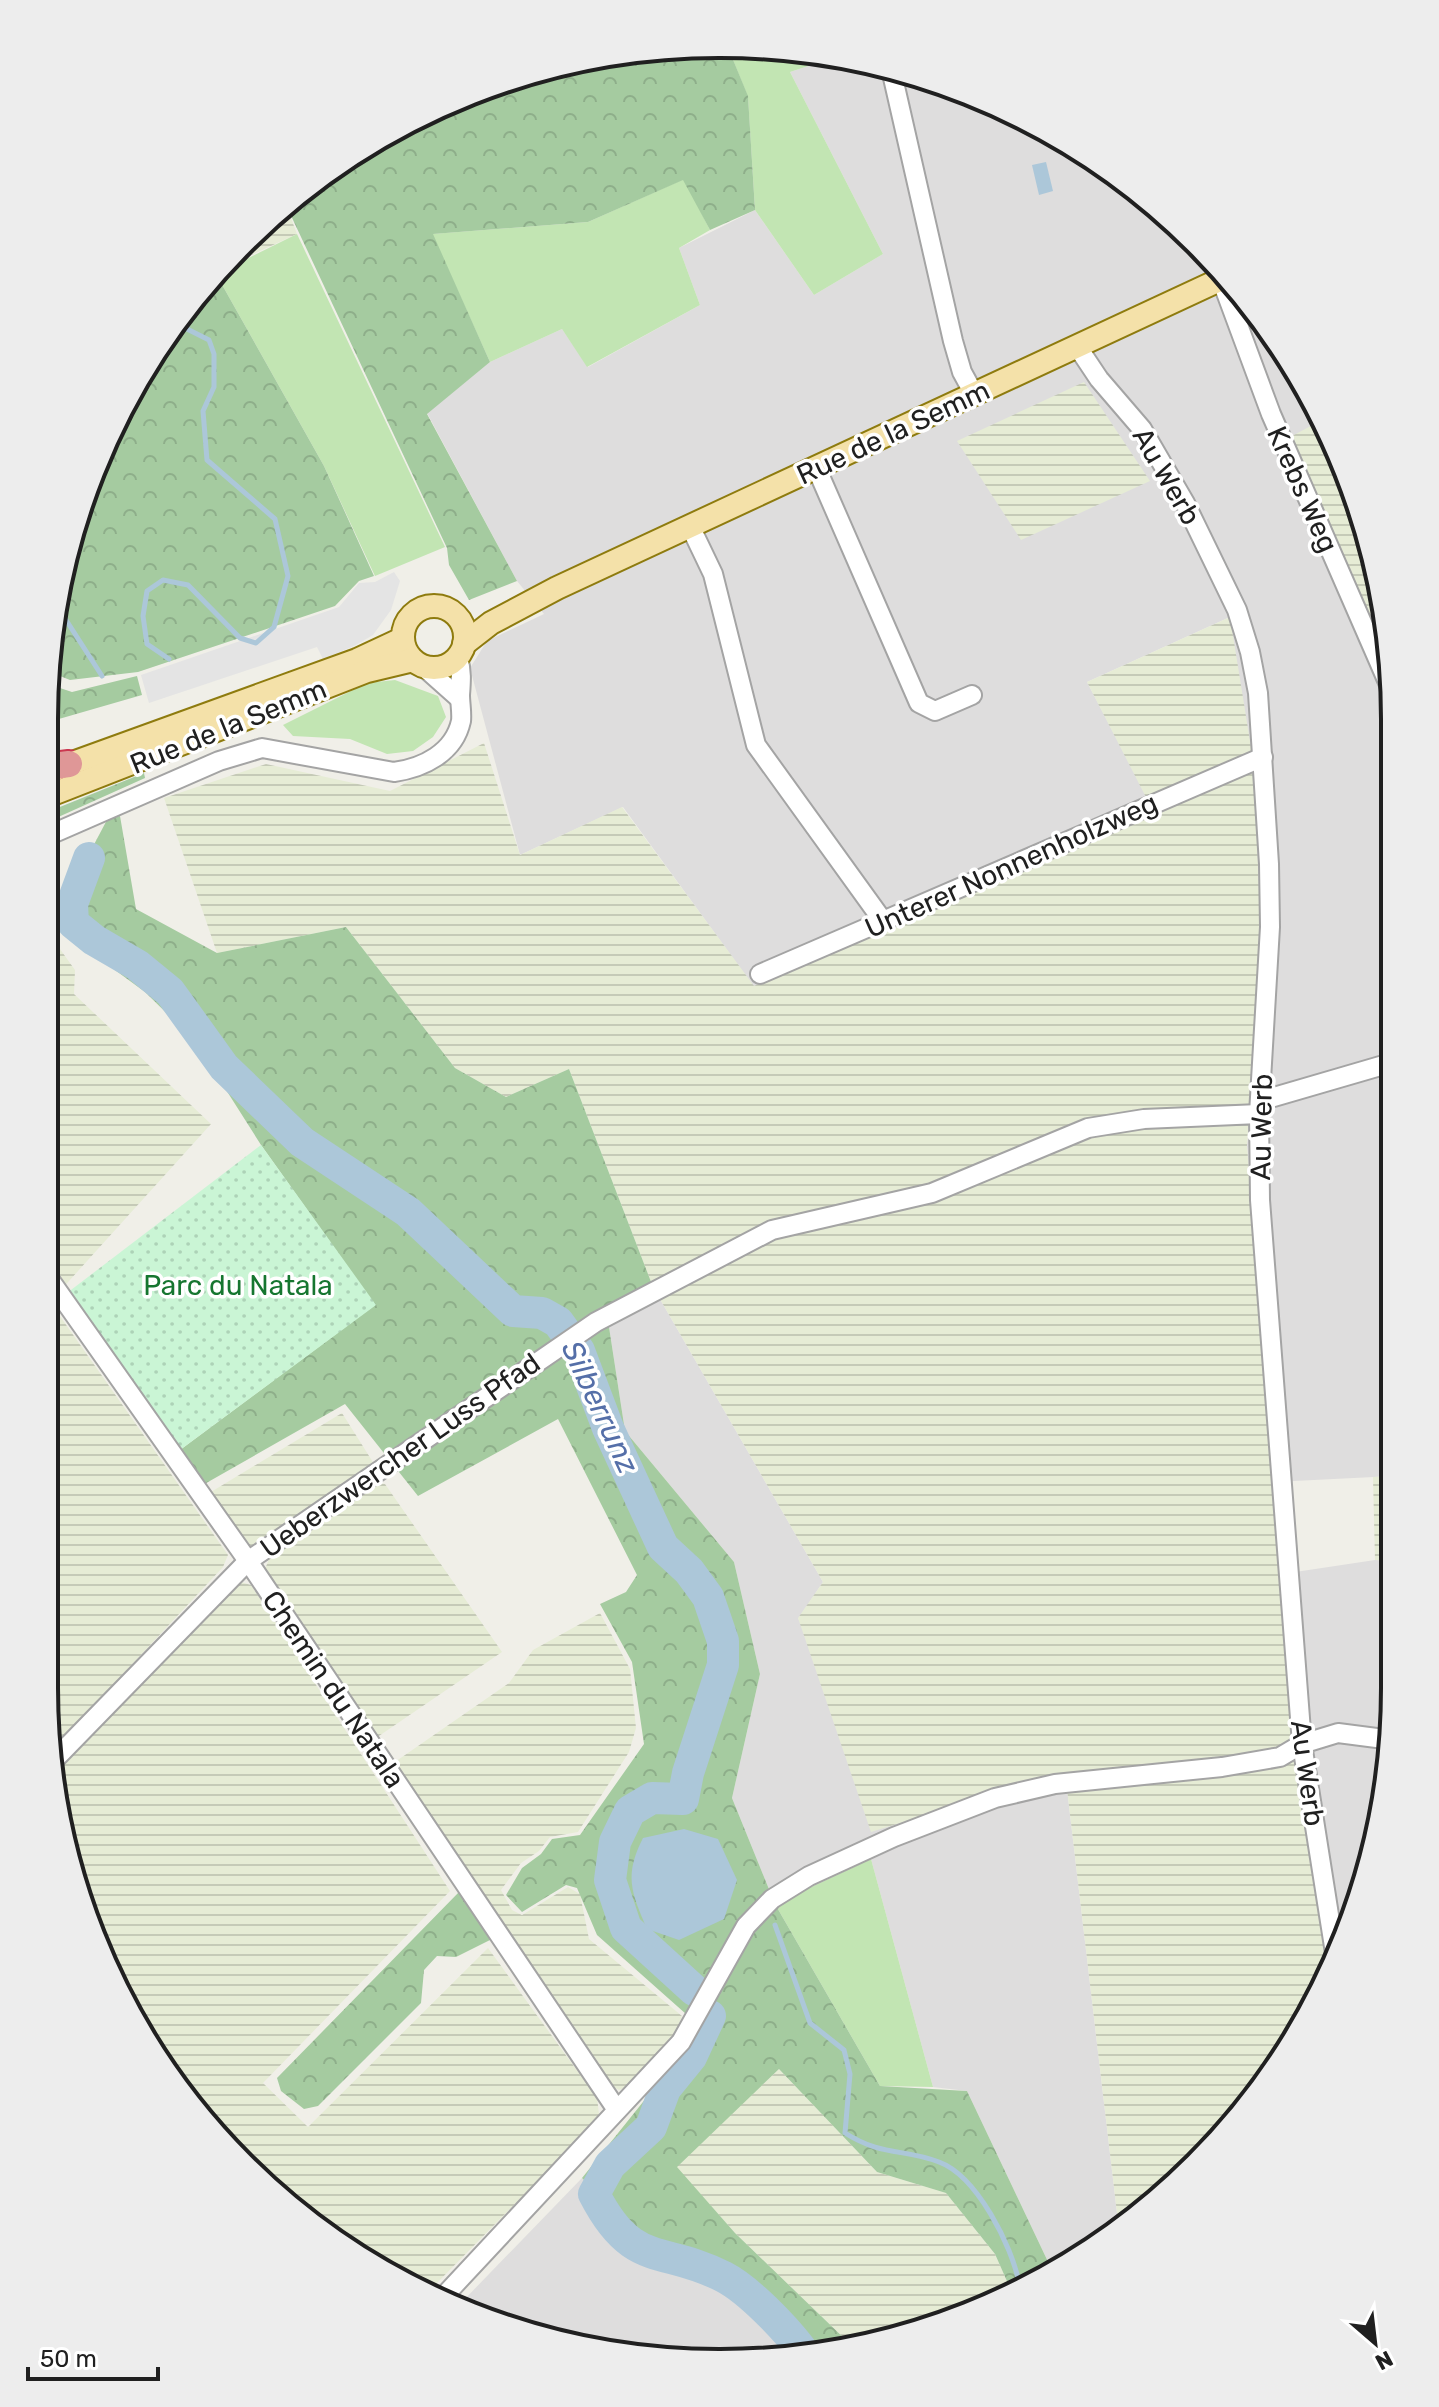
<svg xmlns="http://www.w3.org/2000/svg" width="1439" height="2407" font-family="Rubik,sans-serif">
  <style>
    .residential { fill: #dedddd }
    .farmland { fill: url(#farmland-rules) }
    .grass { fill: #c2e5b3 }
    .forest { fill: url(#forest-crowns) }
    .park { fill: url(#park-dots) }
    .parking { fill: #e4e4e4 }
    .water { fill: #acc7d9 }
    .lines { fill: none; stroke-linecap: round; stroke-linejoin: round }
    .stream { stroke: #acc7d9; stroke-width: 5 }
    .river { stroke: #acc7d9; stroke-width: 32 }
    .minor-casing { stroke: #a4a4a4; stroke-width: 22 }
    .major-casing { stroke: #8e7b0e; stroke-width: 26 }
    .highway-casing { stroke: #cb374f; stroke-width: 30 }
    .minor { stroke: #fff; stroke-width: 18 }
    .major { stroke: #f4e1a9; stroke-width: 22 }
    .highway { stroke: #df9797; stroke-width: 26 }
    .labels { text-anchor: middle; stroke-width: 7; stroke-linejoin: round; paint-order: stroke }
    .street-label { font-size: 28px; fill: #202020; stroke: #fff }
    .park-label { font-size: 28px; fill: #167630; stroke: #fff }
    .water-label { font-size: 30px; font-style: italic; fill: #556fa8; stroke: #fff }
    .rim { fill: none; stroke: #202020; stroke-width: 4 }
  </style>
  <defs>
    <pattern id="farmland-rules" width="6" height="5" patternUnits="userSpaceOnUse" patternTransform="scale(2)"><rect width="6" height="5" fill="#e6ecd5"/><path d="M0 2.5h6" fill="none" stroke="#c5cab7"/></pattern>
    <pattern id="forest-crowns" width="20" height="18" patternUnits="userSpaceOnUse" patternTransform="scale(2)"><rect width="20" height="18" fill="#a5cba0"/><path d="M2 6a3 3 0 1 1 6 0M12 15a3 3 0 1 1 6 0" fill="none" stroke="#8eae8a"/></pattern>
    <pattern id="park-dots" width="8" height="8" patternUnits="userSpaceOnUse" patternTransform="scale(2)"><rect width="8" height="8" fill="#caf5d5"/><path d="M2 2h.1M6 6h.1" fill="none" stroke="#add2b7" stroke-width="1.8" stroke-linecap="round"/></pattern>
  </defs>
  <rect width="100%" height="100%" fill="#f0efe8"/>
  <g class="residential">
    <polygon points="839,56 978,96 1095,158 1227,274 1305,382 1359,503 1394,675 1394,1476 1274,1482 1247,1146 1251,1091 1230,617 1087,682 1153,808 754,987 623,807 520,855 470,668 487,641 544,614 517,581 427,413 490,362 562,329 588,367 700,305 679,248 755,210 814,295 883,254 790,72"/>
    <polygon points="653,1287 823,1582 798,1619 1065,1772 1119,2230 1050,2266 967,2091 933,2087 871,1859 775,1904 732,1798 760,1674 734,1562 625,1431 609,1327"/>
    <polygon points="1375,1560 1394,1561 1394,1732 1359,1905 1327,1969 1299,1756 1282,1574"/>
    <polygon points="582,2178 666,2261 756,2289 795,2351 719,2363 503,2327 460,2304"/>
  </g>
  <g class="farmland">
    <polygon points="286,205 297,234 219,270 242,242"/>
    <polygon points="1084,382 1150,481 1021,540 957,441"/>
    <polygon points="1322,420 1359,503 1394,675 1292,436"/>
    <polygon points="1230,617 1254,766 1261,937 1247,1146 1299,1756 1327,1969 1281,2063 1130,2224 1119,2230 1065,1772 871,1832 798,1618 823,1582 653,1287 569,1069 506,1097 455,1068 346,927 217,953 164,798 266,764 390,791 484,743 520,855 622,807 754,986 1152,809 1087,682"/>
    <polygon points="56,851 55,878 45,896 45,856"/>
    <polygon points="45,928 75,970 74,994 211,1124 50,1302 228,1555 223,1567 54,1748 44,1687"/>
    <polygon points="342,1413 376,1467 254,1549 246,1547 206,1495"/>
    <polygon points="1394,1476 1394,1561 1375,1560 1373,1477"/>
    <polygon points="378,1483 385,1484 502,1652 373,1740 262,1576 270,1557"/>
    <polygon points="241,1582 251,1585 450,1891 263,2083 308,2127 488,1948 597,2098 599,2114 593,2125 431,2289 309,2224 183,2098 80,1904 58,1771"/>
    <polygon points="600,1613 630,1669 636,1728 629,1752 578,1832 550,1837 539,1851 521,1863 501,1890 512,1910 522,1915 568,1887 580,1894 589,1939 682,2016 677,2030 642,2074 631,2085 619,2090 604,2082 392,1764 509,1683 533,1650"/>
    <polygon points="779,2069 877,2172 946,2193 995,2254 1010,2288 936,2327 848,2342 735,2233 676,2167"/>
  </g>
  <g class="grass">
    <polygon points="727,45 839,56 790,72 883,254 814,295 755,210 748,97"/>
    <polygon points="684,179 710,230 679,248 700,305 587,367 562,329 490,362 432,234 588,222"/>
    <polygon points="297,234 445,547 375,576 324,466 216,274"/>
    <polygon points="395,680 438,696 446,717 433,737 413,751 387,754 350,739 293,736 283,725 367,683"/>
    <polygon points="871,1859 933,2087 880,2086 775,1904"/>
  </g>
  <g class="forest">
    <polygon points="727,45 748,96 755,210 710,230 683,180 588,222 433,234 490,362 427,414 517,581 469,600 449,565 447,548 286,205 345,158 461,95 588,57"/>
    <polygon points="216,274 324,466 374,576 359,581 335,606 138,672 70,680 55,674 61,646 54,632 80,502 158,344"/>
    <polygon points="137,676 142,695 45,723 45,683 72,692"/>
    <polygon points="144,773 145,778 45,823 45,813"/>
    <polygon points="120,816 136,909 217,953 346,927 455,1068 506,1097 569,1069 653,1287 609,1327 625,1431 734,1562 760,1674 732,1798 775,1904 880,2086 967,2091 1050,2266 1010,2288 995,2254 946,2193 877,2172 779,2069 677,2167 735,2233 848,2342 795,2351 756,2289 666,2261 582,2178 659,2082 695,2022 597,1935 577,1888 566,1885 522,1912 506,1895 522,1868 541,1854 552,1839 580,1835 644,1744 632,1662 600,1604 626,1592 637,1575 558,1419 418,1496 345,1404 201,1486 180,1450 375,1305 261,1145 195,1041 145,992 52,924 108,818"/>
    <polygon points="459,1892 492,1939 456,1957 437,1956 424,1970 421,2003 318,2106 304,2109 281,2091 277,2078"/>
  </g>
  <polygon class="park" points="261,1145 376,1305 180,1450 67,1293"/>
  <polygon class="parking" points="394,572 400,581 391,610 373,635 354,646 323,659 317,647 149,703 141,675 339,607 359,583 375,582"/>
  <g class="water">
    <polygon points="1046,162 1053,191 1039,195 1032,165"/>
    <path d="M 684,1829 L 718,1839 L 737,1880 L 724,1919 L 679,1940 L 647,1929 C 631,1892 624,1875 643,1838 Z"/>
  </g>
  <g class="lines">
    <g class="stream">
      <polyline points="155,350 181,326 209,340 214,354 214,387 203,411 207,460 275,519 288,576 274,627 256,643 240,638 188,585 163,580 147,591 143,616 147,644 169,659"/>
      <polyline points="59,609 102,676"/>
      <path d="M 775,1925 L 810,2023 L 844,2050 L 850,2074 L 845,2133 C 883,2157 903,2148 939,2162 C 977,2176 1012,2246 1019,2283"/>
    </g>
    <g class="river">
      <polyline points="89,858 72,904 73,923 94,940 137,965 170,992 224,1067 302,1142 408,1212 513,1311 542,1313 558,1322 579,1351 608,1428 663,1547 689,1571 708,1597 723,1641 723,1665 688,1773 683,1799 652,1798 630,1811 615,1842 610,1880 626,1928 694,1990"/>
      <path d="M 710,2016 L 691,2057 L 665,2089 L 651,2127 L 610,2165 L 594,2194 C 633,2270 662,2245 724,2277 C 749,2290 785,2328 801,2349"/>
    </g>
    <g class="minor-casing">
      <g id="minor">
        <polyline points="891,69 953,341 962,372 974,394"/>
        <polyline points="1221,279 1271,414 1394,696"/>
        <polyline points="1077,346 1099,379 1142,429 1185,503 1237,610 1250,652 1258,693 1269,864 1270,927 1259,1114 1260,1200 1302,1744 1335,1953"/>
        <polyline points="816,467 919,703 935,711 972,695"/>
        <polyline points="690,526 713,574 756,745 883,921"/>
        <polyline points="424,667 460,699"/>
        <path d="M 45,837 L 219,761 L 262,748 L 394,772 C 423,768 454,753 461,721 C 462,713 460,703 460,695 C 461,682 462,671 458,658"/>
        <polyline points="760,974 1263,757"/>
        <polyline points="1260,1101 1394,1062"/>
        <polyline points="45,1273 248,1561 617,2110"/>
        <polyline points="56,1758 248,1561 596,1322 772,1230 932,1193 1088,1128 1144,1119 1259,1114"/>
        <polyline points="444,2296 681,2042 746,1926 772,1899 809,1876 894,1837 995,1798 1055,1784 1222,1767 1280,1757 1302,1744 1338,1733 1392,1740"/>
      </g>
    </g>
    <g class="major-casing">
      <g id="major">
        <circle cx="434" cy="637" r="31"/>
        <polyline points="464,644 491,623 557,588 1228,276"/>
        <polyline points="56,769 357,660 402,639"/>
        <polyline points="45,797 367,671 413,660"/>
      </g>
    </g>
    <g class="highway-casing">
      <polyline id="highway" points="45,767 69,764"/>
    </g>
    <use href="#minor" class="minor"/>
    <use href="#major" class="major"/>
    <use href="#highway" class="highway"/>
  </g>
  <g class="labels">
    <g class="street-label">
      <text transform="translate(893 432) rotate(-25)" y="10">Rue de la Semm</text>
      <text transform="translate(1167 476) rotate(60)" y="10">Au Werb</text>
      <text transform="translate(1303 489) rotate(66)" y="10">Krebs Weg</text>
      <text transform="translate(228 726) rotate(-22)" y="10">Rue de la Semm</text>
      <text transform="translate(1011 865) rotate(-24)" y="10">Unterer Nonnenholzweg</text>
      <text transform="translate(1261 1127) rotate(-89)" y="10">Au Werb</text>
      <text transform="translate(400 1455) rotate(-35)" y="10">Ueberzwercher Luss Pfad</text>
      <text transform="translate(334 1689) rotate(56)" y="10">Chemin du Natala</text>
      <text transform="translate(1308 1773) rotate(82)" y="10">Au Werb</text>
    </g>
    <g class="park-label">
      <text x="238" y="1295">Parc du Natala</text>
    </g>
    <g class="water-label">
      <text transform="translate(600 1407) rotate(65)" y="10">Silberrunz</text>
    </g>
  </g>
  <path d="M0 0H1439V2407H0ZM719 58H720A661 661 0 0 1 1381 719V1688A661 661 0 0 1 720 2349H719A661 661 0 0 1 58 1688V719A661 661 0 0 1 719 58Z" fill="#ededed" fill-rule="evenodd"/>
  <path class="rim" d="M719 58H720A661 661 0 0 1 1381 719V1688A661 661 0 0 1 720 2349H719A661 661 0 0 1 58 1688V719A661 661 0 0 1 719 58Z"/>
  <g transform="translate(1375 2343) rotate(152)" stroke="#ffffff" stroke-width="6" paint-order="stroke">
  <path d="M0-6L14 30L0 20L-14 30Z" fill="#202020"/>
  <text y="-12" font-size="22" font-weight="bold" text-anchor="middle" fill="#202020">N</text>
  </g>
  <path d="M28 2367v12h130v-12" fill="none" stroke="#202020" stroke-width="4"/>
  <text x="40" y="2367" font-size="24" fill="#202020" stroke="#ffffff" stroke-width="6" paint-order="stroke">50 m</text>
</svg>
